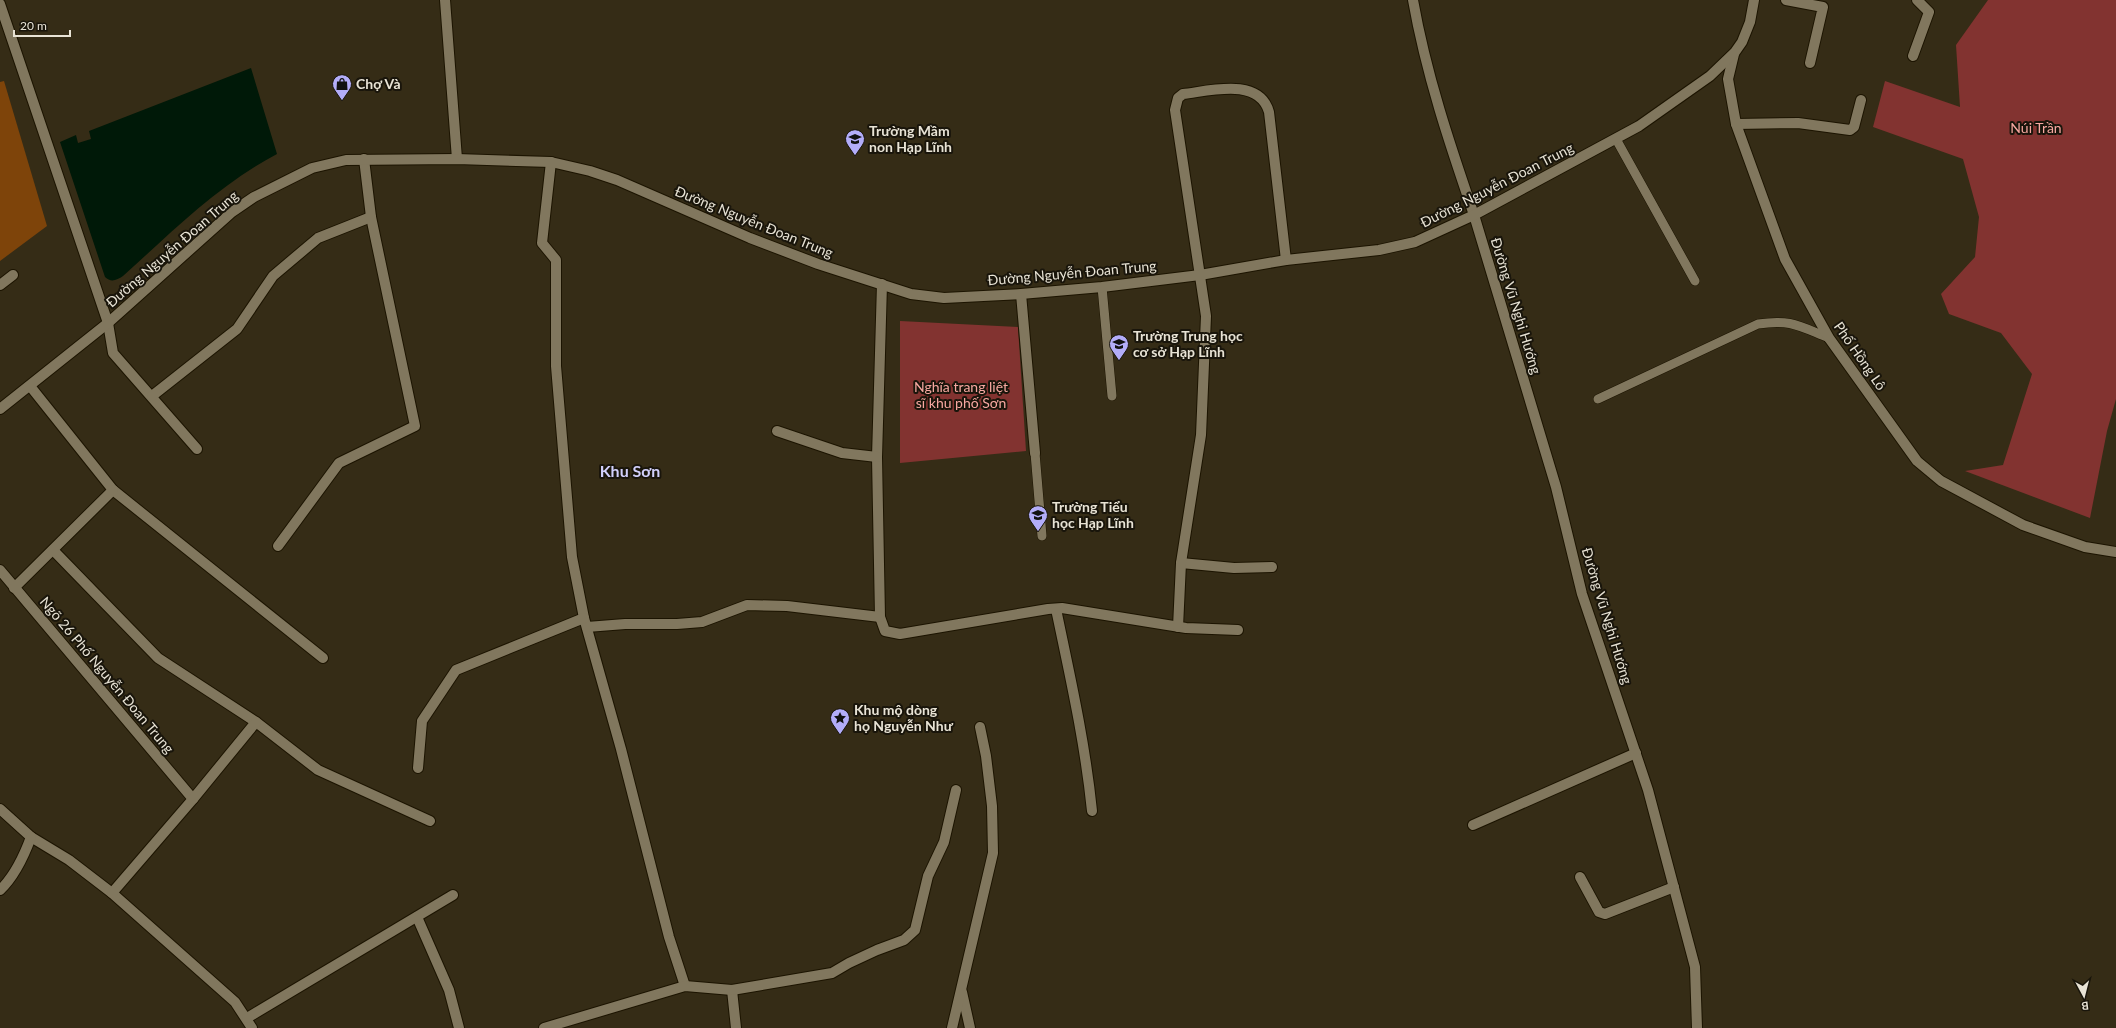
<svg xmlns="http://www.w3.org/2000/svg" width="2116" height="1028" font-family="Lato,sans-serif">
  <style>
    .green { fill: #823330 }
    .water { fill: #001908 }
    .building { fill: #7e440a }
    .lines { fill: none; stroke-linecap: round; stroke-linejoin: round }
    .lane-casing { stroke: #1c1401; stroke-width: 10 }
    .street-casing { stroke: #1c1401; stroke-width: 12 }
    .secondary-casing { stroke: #1c1401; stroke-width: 12 }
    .lane { stroke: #81775e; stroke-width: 9 }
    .street { stroke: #81775e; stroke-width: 10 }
    .secondary { stroke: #81775e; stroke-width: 10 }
    .labels { text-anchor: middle; stroke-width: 4; stroke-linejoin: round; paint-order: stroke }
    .poi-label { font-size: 14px; font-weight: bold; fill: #e8e3d5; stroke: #19150b; text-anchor: start }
    .park-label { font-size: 14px; fill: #f7a8a1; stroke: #19150b }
    .street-label { font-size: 14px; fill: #e8e3d5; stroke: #19150b }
    .quarter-label { font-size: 16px; font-weight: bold; fill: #d2d0fb; stroke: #19150b }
  </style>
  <rect width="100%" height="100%" fill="#352c16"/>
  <g class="green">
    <polygon points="1988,0 2116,0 2116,399 2107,431 2090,518 1965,471 2003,465 2032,374 2001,333 1949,314 1941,294 1975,257 1979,217 1963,159 1873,127 1885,81 1960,107 1956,45"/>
    <polygon points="900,321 1018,327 1026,451 900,463"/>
  </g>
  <path class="water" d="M 251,68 L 277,154 C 218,185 172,232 123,276 C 117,280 111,283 105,277 L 60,142 L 76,135 L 78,143 L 91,139 L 89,131 Z"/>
  <polygon class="building" points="4,81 47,226 0,261 0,82"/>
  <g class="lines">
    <g class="lane-casing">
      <g id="lane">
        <polyline points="1616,139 1695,281"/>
        <polyline points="1102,287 1112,396"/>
        <path d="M 1598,399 L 1758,324 C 1791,319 1799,326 1829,338"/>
        <polyline points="1035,453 1042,536"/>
      </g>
    </g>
    <g class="street-casing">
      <g id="street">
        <polyline points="445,0 457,159"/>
        <path d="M 1413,0 C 1426,74 1450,145 1474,215"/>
        <polyline points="1786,0 1823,7 1810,63"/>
        <polyline points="0,4 108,323 113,353 197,449"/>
        <polyline points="1913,56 1929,12 1917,0"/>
        <polyline points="1736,124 1798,123 1850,130 1854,127 1861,100"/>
        <polyline points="551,162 542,243 556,260 556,366 572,557 584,618 621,749 669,937 685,986"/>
        <polyline points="882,284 877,457 880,617 885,631 900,634 1048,609 1062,608 1186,628 1238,630"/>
        <polyline points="0,285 13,275"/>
        <polyline points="1021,294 1035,453"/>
        <polyline points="30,386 113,490 323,658"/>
        <polyline points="152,396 237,329 273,276 318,238 371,217"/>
        <polyline points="777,431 842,453 877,457"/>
        <polyline points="278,546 339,463 415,426 371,217 364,159"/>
        <polyline points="53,550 158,658 256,722 318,770 430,821"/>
        <polyline points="1181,563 1234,568 1272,567"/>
        <polyline points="0,570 193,799"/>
        <polyline points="14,588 113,490"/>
        <path d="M 1056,609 C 1070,676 1085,742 1092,811"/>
        <polyline points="587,627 625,624 677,624 702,622 747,605 787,606 880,617"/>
        <path d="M 1178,627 L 1181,563 L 1201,435 L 1206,316 L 1175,110 L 1178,98 L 1183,94 C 1210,91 1259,77 1269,112 L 1286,260"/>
        <polyline points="418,768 422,721 456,670 584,618"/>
        <polyline points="0,809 31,837 69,860 112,893 235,1002 252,1028"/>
        <polyline points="1473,825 1636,753"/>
        <polyline points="1580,877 1599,912 1605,914 1674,887"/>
        <path d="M 0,890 C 15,876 24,856 31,837"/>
        <polyline points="112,893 193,799 256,722"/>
        <polyline points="417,917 449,990 459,1028"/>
        <polyline points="732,990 736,1028"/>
        <polyline points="962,992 970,1028"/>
        <polyline points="247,1018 453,895"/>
        <polyline points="544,1028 685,986 732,990 832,973 849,963 877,950 904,940 915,930 928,876 944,842 956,790"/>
        <polyline points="952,1028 993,853 992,806 986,756 980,727"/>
      </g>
    </g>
    <g class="secondary-casing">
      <g id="secondary">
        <polyline points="1734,54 1728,79 1736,124 1785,259 1829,338 1917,461 1941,481 2023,525 2085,547 2116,552"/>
        <polyline points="1474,215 1556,487 1582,594 1648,790 1695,967 1697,1028"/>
        <polyline points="0,409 108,323 232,212 254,197 312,168 346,160 457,159 551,162 590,171 617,180 750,238 818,264 911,294 944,298 1021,294 1102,287 1200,275 1286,260 1379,250 1415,242 1474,215 1639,126 1710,76 1735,52 1742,42 1750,22 1754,0"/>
      </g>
    </g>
    <use href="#lane" class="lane"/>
    <use href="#street" class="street"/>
    <use href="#secondary" class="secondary"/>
  </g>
  <defs>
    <g id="shop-pin" transform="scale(1)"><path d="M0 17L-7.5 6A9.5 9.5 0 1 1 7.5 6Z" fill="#b3adf9" stroke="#19150b"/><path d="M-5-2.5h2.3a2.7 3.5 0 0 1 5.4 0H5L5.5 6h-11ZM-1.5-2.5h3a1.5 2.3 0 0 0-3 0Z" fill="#111"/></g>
    <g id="school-pin" transform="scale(1)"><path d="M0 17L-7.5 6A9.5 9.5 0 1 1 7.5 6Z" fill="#b3adf9" stroke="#19150b"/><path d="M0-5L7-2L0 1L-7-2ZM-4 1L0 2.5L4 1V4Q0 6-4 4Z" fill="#111"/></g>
    <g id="sight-pin" transform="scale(1)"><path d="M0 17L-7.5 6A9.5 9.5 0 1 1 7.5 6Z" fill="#b3adf9" stroke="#19150b"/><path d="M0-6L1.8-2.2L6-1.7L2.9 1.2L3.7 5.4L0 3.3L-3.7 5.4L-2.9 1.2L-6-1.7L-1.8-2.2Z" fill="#111"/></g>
  </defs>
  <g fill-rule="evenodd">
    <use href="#shop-pin" x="342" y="84"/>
    <use href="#school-pin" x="855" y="139"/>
    <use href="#school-pin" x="1119" y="344"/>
    <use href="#school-pin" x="1038" y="515"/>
    <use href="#sight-pin" x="840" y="718"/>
  </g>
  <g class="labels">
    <g class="poi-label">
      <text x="356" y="89">Chợ Và</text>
      <text x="869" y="136">Trường Mầm<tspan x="869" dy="16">non Hạp Lĩnh</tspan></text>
      <text x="1133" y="341">Trường Trung học<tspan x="1133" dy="16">cơ sở Hạp Lĩnh</tspan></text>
      <text x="1052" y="512">Trường Tiểu<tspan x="1052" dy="16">học Hạp Lĩnh</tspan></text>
      <text x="854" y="715">Khu mộ dòng<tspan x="854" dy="16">họ Nguyễn Như</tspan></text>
    </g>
    <g class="park-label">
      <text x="2036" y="133">Núi Trần</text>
      <text x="961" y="392">Nghĩa trang liệt<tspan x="961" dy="16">sĩ khu phố Sơn</tspan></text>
    </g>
    <g class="street-label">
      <text transform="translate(1497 185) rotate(-27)" y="5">Đường Nguyễn Đoan Trung</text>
      <text transform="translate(754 222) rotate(22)" y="5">Đường Nguyễn Đoan Trung</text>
      <text transform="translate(172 249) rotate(-41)" y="5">Đường Nguyễn Đoan Trung</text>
      <text transform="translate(1072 273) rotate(-5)" y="5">Đường Nguyễn Đoan Trung</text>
      <text transform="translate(1516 306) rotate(73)" y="5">Đường Vũ Nghi Hướng</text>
      <text transform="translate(1860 356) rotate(55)" y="5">Phố Hồng Lô</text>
      <text transform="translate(1607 616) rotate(73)" y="5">Đường Vũ Nghi Hướng</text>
      <text transform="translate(107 675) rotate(50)" y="5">Ngõ 26 Phố Nguyễn Đoan Trung</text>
    </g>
    <g class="quarter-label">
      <text x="630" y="477">Khu Sơn</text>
    </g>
  </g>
  <g transform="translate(2084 996) rotate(173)" stroke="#19150b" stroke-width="3" paint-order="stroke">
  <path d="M0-3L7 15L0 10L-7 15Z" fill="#e8e3d5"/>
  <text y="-6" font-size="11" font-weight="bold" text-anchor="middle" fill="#e8e3d5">B</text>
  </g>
  <path d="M14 30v6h56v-6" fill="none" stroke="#e8e3d5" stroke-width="2"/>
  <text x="20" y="30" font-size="12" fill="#e8e3d5" stroke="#19150b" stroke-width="3" paint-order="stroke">20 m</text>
</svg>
